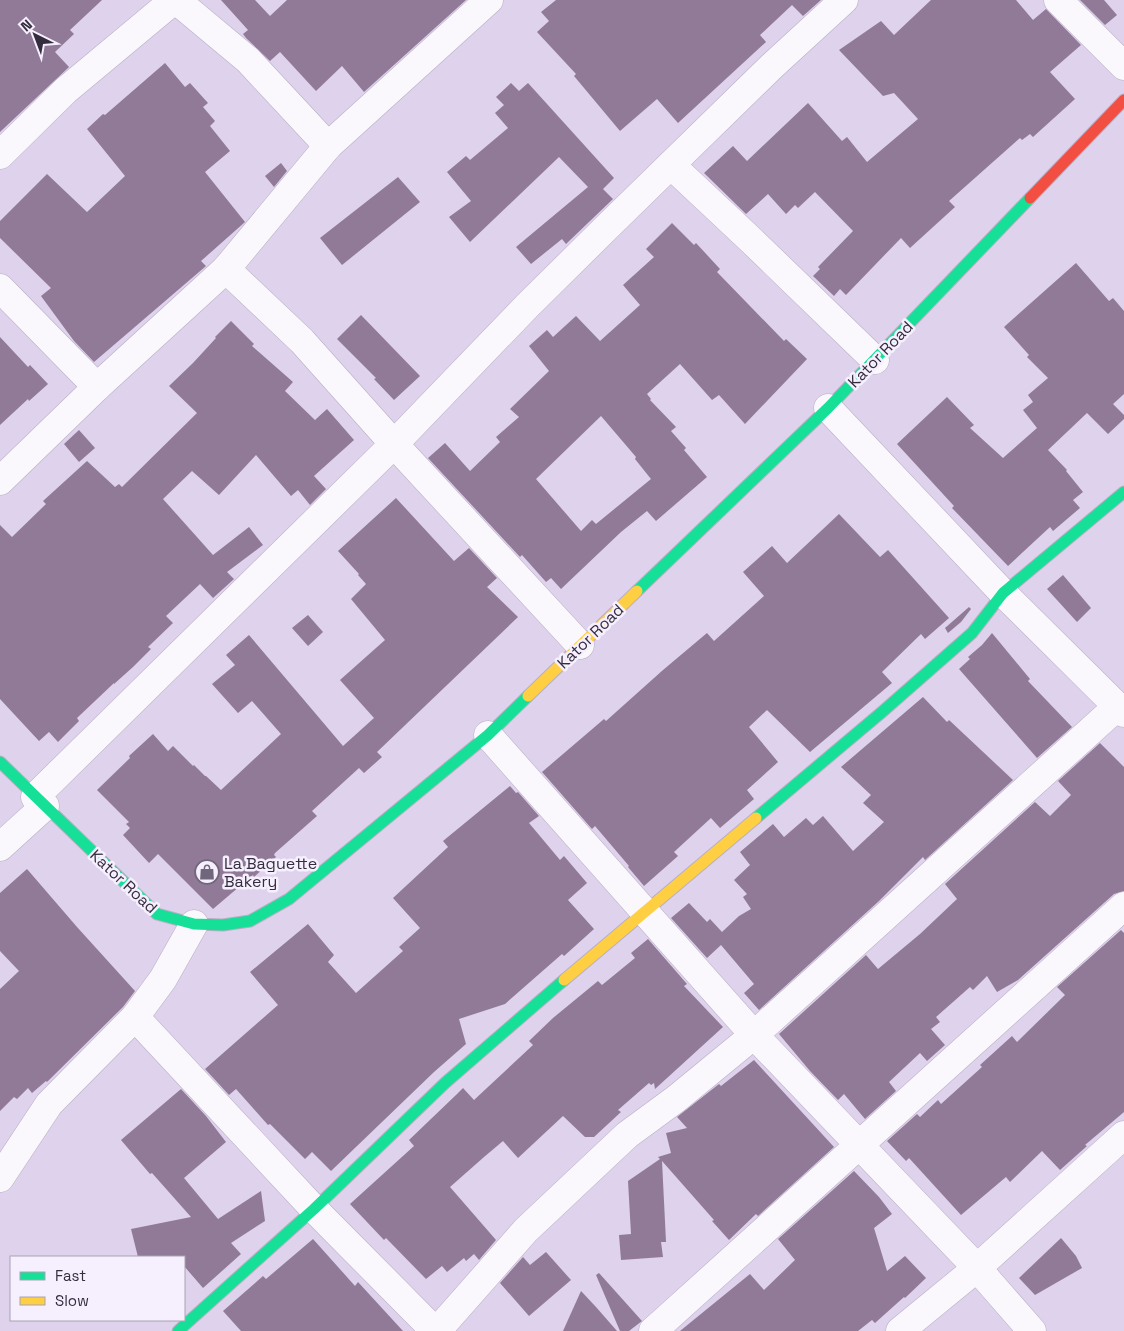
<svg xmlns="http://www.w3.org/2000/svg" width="1124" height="1331" font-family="'Space Grotesk',sans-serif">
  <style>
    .building { fill: #907a97; fill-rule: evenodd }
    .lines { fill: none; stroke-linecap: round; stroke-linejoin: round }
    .street-casing { stroke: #b9afc4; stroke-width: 29 }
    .fast-casing { stroke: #b9afc4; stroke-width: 13 }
    .slow-casing { stroke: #b9afc4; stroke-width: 13 }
    .jam-casing { stroke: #b9afc4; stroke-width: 13 }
    .street { stroke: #faf8fc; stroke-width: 28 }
    .fast { stroke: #16e098; stroke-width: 11 }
    .slow { stroke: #ffcf43; stroke-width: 11 }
    .jam { stroke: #f24e42; stroke-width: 11 }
    .labels { text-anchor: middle; stroke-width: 5; stroke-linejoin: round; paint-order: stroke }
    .street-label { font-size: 16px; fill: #352d3f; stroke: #f6f0fe }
    .poi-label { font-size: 16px; fill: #352d3f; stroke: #f6f0fe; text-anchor: start }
  </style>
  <rect width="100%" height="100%" fill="#ded2ec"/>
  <g class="building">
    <polygon points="0,0 102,0 70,30 74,34 55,52 69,67 0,132"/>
    <polygon points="221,0 255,0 270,16 287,0 466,0 364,92 342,66 316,91 280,52 270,61 246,38 243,34 248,30"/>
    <polygon points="556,0 821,0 803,16 792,5 760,35 766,42 678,123 657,99 620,131 574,76 576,74 537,32 549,21 541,12"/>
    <polygon points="931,0 1016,0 1033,20 1046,9 1081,45 1050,72 1075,99 1033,137 1030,134 1022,140 1020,138 949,201 955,207 910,248 901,238 846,295 840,289 834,296 813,276 820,269 818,267 853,231 815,192 798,208 795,205 786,214 768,194 746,214 704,173 733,146 747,161 808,103 842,141 847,137 867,162 918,119 894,93 883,96 839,50 881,21 894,35"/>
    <polygon points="1080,0 1104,0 1117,15 1105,25"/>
    <polygon points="165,63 185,87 190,83 208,103 203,107 215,121 210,126 230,151 205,172 245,222 201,261 206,266 94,362 74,341 41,296 51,288 0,238 0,221 47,174 87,212 125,176 87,129 103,114 105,115"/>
    <polygon points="511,83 519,91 528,83 614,178 603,189 613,199 566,244 562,239 531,264 516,247 588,187 559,157 470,242 449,217 471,201 447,172 466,156 470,160 508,128 495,113 504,105 496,97"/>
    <polygon points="281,163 287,171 274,187 265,176"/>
    <polygon points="398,177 420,202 342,265 320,238"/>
    <path d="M 672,223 L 694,245 L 696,243 L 720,269 L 717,272 L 784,341 L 786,339 L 807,359 L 745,424 L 719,395 L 712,400 L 680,364 L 647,394 L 651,399 L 650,400 L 676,427 L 671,431 L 686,448 L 684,450 L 707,477 L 656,521 L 647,511 L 621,532 L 561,589 L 551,578 L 546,582 L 522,555 L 520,557 L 428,458 L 445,443 L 470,471 L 500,442 L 496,437 L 519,417 L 510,409 L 549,371 L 529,346 L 547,330 L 553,337 L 576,316 L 600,341 L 640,305 L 623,285 L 654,257 L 646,249 ZM 601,416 L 636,457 L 635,459 L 651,479 L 596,524 L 592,520 L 581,531 L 536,479 Z"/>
    <polygon points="1076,263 1109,301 1113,298 1124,311 1124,394 1113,404 1124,415 1124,419 1108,434 1087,413 1048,450 1067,470 1066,471 1083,492 1073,500 1080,508 1053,531 1050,527 1008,566 952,508 954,506 897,444 947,397 974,425 970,428 1003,458 1037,428 1023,410 1033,402 1028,395 1048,378 1027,357 1029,355 1004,327"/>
    <polygon points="361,315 420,376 394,400 374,379 376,378 337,339"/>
    <polygon points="231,321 254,344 252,346 293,382 285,391 315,420 327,409 354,440 314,476 326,489 310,505 298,490 291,496 256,455 219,495 192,471 163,499 213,555 249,527 263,545 227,572 234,579 213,598 200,584 166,616 173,623 148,647 151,649 133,667 114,684 114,683 77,718 79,721 58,742 49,732 39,741 0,699 0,525 12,537 46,504 43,501 87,461 115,487 119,484 122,487 197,413 169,386 193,363 216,338 215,337"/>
    <polygon points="0,337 28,367 30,365 48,384 29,401 28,399 0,425"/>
    <polygon points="79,430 95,448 79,462 64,444"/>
    <polygon points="396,498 454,561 469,548 497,578 487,587 518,617 377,752 382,757 364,773 359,768 312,811 317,816 275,853 274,855 276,857 254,877 253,875 213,909 158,854 149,863 123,835 130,828 126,824 129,822 97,790 130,758 129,756 153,734 168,751 173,746 193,766 194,765 205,776 206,776 221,790 281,734 252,701 238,713 212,684 235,665 226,655 249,635 343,746 374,718 340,680 385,640 351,599 366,584 358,575 359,574 338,551"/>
    <polygon points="839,514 880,557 888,550 949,618 925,639 921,634 882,672 892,683 810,752 767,710 749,727 778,762 747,790 754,799 720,828 711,818 674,852 678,856 644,886 628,867 629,866 595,826 592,829 542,772 604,719 606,721 663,670 707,633 714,641 764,596 743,572 772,546 787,563"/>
    <polygon points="1063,575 1091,608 1077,622 1047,589"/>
    <polygon points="969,607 971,609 961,622 948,633 945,628"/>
    <polygon points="308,615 323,632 308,646 292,628"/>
    <polygon points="992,633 1030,679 1028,681 1072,727 1037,758 959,669 970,659 968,657 982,645"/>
    <polygon points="923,697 947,722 949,720 1013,780 925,860 923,857 879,901 759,1010 744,993 754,984 721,945 707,958 671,918 689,903 707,922 710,919 722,932 739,916 751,909 743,897 747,894 734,880 750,865 740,852 773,824 784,837 806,818 813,825 823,816 853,851 884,822 863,803 871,795 841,767"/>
    <polygon points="1100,743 1124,767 1124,891 1114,894 1018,980 997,992 987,976 973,990 970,987 936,1017 940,1022 931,1029 945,1045 927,1061 920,1053 889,1082 896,1091 865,1119 844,1094 838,1100 810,1071 779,1034 866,955 878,969 920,934 957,899 945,884 1035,802 1050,816 1071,795 1058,781"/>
    <polygon points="510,786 516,793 518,792 539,816 529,823 560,860 564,856 587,883 568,900 594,929 564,956 562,954 505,1004 459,1019 466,1044 434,1072 331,1171 312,1152 305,1159 270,1124 268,1125 236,1089 229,1095 205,1069 278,1005 250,972 308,924 334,955 328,962 356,993 403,951 399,947 420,928 393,898 448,847 443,841"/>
    <polygon points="27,869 77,927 135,991 123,1007 47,1082 46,1081 32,1093 28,1088 17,1099 14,1097 0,1111 0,989 19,971 0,951 0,893"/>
    <polygon points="1121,930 1124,933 1124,1112 1085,1145 1087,1146 1060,1170 1042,1151 1010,1182 1006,1177 961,1215 909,1158 906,1161 887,1141 917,1114 920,1117 938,1100 941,1104 982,1067 980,1065 1012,1036 1017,1042 1065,995 1057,987"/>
    <polygon points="648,939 687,984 684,986 723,1027 655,1089 654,1083 651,1085 649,1083 618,1110 621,1112 594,1137 585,1137 563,1116 518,1158 503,1141 484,1157 450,1187 496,1240 479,1260 474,1254 466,1261 464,1258 447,1272 442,1266 426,1279 386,1238 384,1240 350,1204 414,1146 409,1140 456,1095 463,1088 474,1100 533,1045 529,1041 553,1018 598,981 602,985 635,958 631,953"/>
    <polygon points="754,1060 834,1147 758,1216 756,1214 729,1240 712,1221 714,1220 662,1161 666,1242 661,1242 663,1257 621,1260 619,1235 631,1234 628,1181 660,1159 658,1157 671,1153 666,1133 687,1128 677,1117 719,1084 721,1086"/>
    <polygon points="181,1089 206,1116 226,1142 184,1178 218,1219 261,1191 265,1221 231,1243 241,1254 203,1288 184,1266 184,1257 138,1257 131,1229 191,1217 152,1173 150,1174 121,1140"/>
    <polygon points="854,1171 879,1197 892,1214 874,1228 887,1271 905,1256 926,1278 905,1298 904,1297 875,1323 872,1320 858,1331 680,1331 750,1274 764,1290 795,1260 778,1239"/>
    <polygon points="1061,1238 1076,1256 1082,1268 1035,1295 1019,1278"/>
    <polygon points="313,1239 355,1286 358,1282 403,1331 241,1331 223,1311 263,1276 266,1279"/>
    <polygon points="546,1252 571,1280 529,1316 500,1283 523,1257 530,1265"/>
    <polygon points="599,1273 642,1321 629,1331 620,1331 596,1275"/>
    <polygon points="581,1291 596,1307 617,1331 563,1331"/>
  </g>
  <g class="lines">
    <g class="street-casing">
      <g id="street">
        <polyline points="176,0 248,60 328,146"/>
        <polyline points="1058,0 1124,66"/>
        <polyline points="0,155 66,90 174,0"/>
        <polyline points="671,165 752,241 875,360"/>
        <polyline points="226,269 302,341 394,444 580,645"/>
        <polyline points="0,288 97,387"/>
        <polyline points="828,408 1003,593 1124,713"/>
        <polyline points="0,481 97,387 226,269 328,146 489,0"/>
        <polyline points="488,735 754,1035 977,1268 1032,1331"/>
        <polyline points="35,797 394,444 527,306 608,226 772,66 844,0"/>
        <polyline points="0,847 45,806"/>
        <polyline points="135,1017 314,1209 435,1331"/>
        <polyline points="0,1178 49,1104 135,1017 163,979 194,924"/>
        <polyline points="437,1331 526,1230 627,1135 676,1099 754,1035 1118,706"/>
        <polyline points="653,1331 1124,906"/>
        <polyline points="900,1331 977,1268 1124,1135"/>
      </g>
    </g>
    <g class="fast-casing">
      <g id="fast">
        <polyline points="637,591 828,408 1030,198"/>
        <polyline points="0,762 157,914 194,924 223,925 250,921 289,899 488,735 528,696"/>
        <polyline points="756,818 882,712 972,633 1003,593 1124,492"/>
        <polyline points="178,1331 314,1209 445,1083 564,980"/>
      </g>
    </g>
    <g class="slow-casing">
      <g id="slow">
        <polyline points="528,696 637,591"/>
        <polyline points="564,980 756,818"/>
      </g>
    </g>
    <g class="jam-casing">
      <polyline id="jam" points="1030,198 1124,100"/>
    </g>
    <use href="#street" class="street"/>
    <use href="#fast" class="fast"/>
    <use href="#slow" class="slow"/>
    <use href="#jam" class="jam"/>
  </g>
  <defs>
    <g id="shop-ring" transform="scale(1.25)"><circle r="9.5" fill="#f6f0fe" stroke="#70677c" stroke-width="1.5"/><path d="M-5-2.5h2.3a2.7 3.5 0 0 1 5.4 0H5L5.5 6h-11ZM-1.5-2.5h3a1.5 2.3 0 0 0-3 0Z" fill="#70677c"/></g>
  </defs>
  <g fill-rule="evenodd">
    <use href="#shop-ring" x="207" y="872"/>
  </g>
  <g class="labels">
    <g class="street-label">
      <text transform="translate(880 354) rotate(-46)" y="6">Kator Road</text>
      <text transform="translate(590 636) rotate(-44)" y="6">Kator Road</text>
      <text transform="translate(124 881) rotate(43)" y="6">Kator Road</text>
    </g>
    <g class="poi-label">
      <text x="224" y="869">La Baguette<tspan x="224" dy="18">Bakery</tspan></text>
    </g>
  </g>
  <rect x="10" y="1256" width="175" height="65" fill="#f6f0fe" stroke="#a9a2b2"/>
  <rect x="20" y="1272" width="25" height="8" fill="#16e098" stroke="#a9a2b2"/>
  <text x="55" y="1281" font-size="15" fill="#352d3f">Fast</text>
  <rect x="20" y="1297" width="25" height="8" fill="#ffcf43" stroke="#a9a2b2"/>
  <text x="55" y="1306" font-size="15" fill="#352d3f">Slow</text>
  <g transform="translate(35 35) rotate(318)" stroke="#f6f0fe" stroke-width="4" paint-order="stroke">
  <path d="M0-4L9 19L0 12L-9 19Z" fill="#352d3f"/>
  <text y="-8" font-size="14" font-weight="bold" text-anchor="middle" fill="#352d3f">N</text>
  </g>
</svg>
